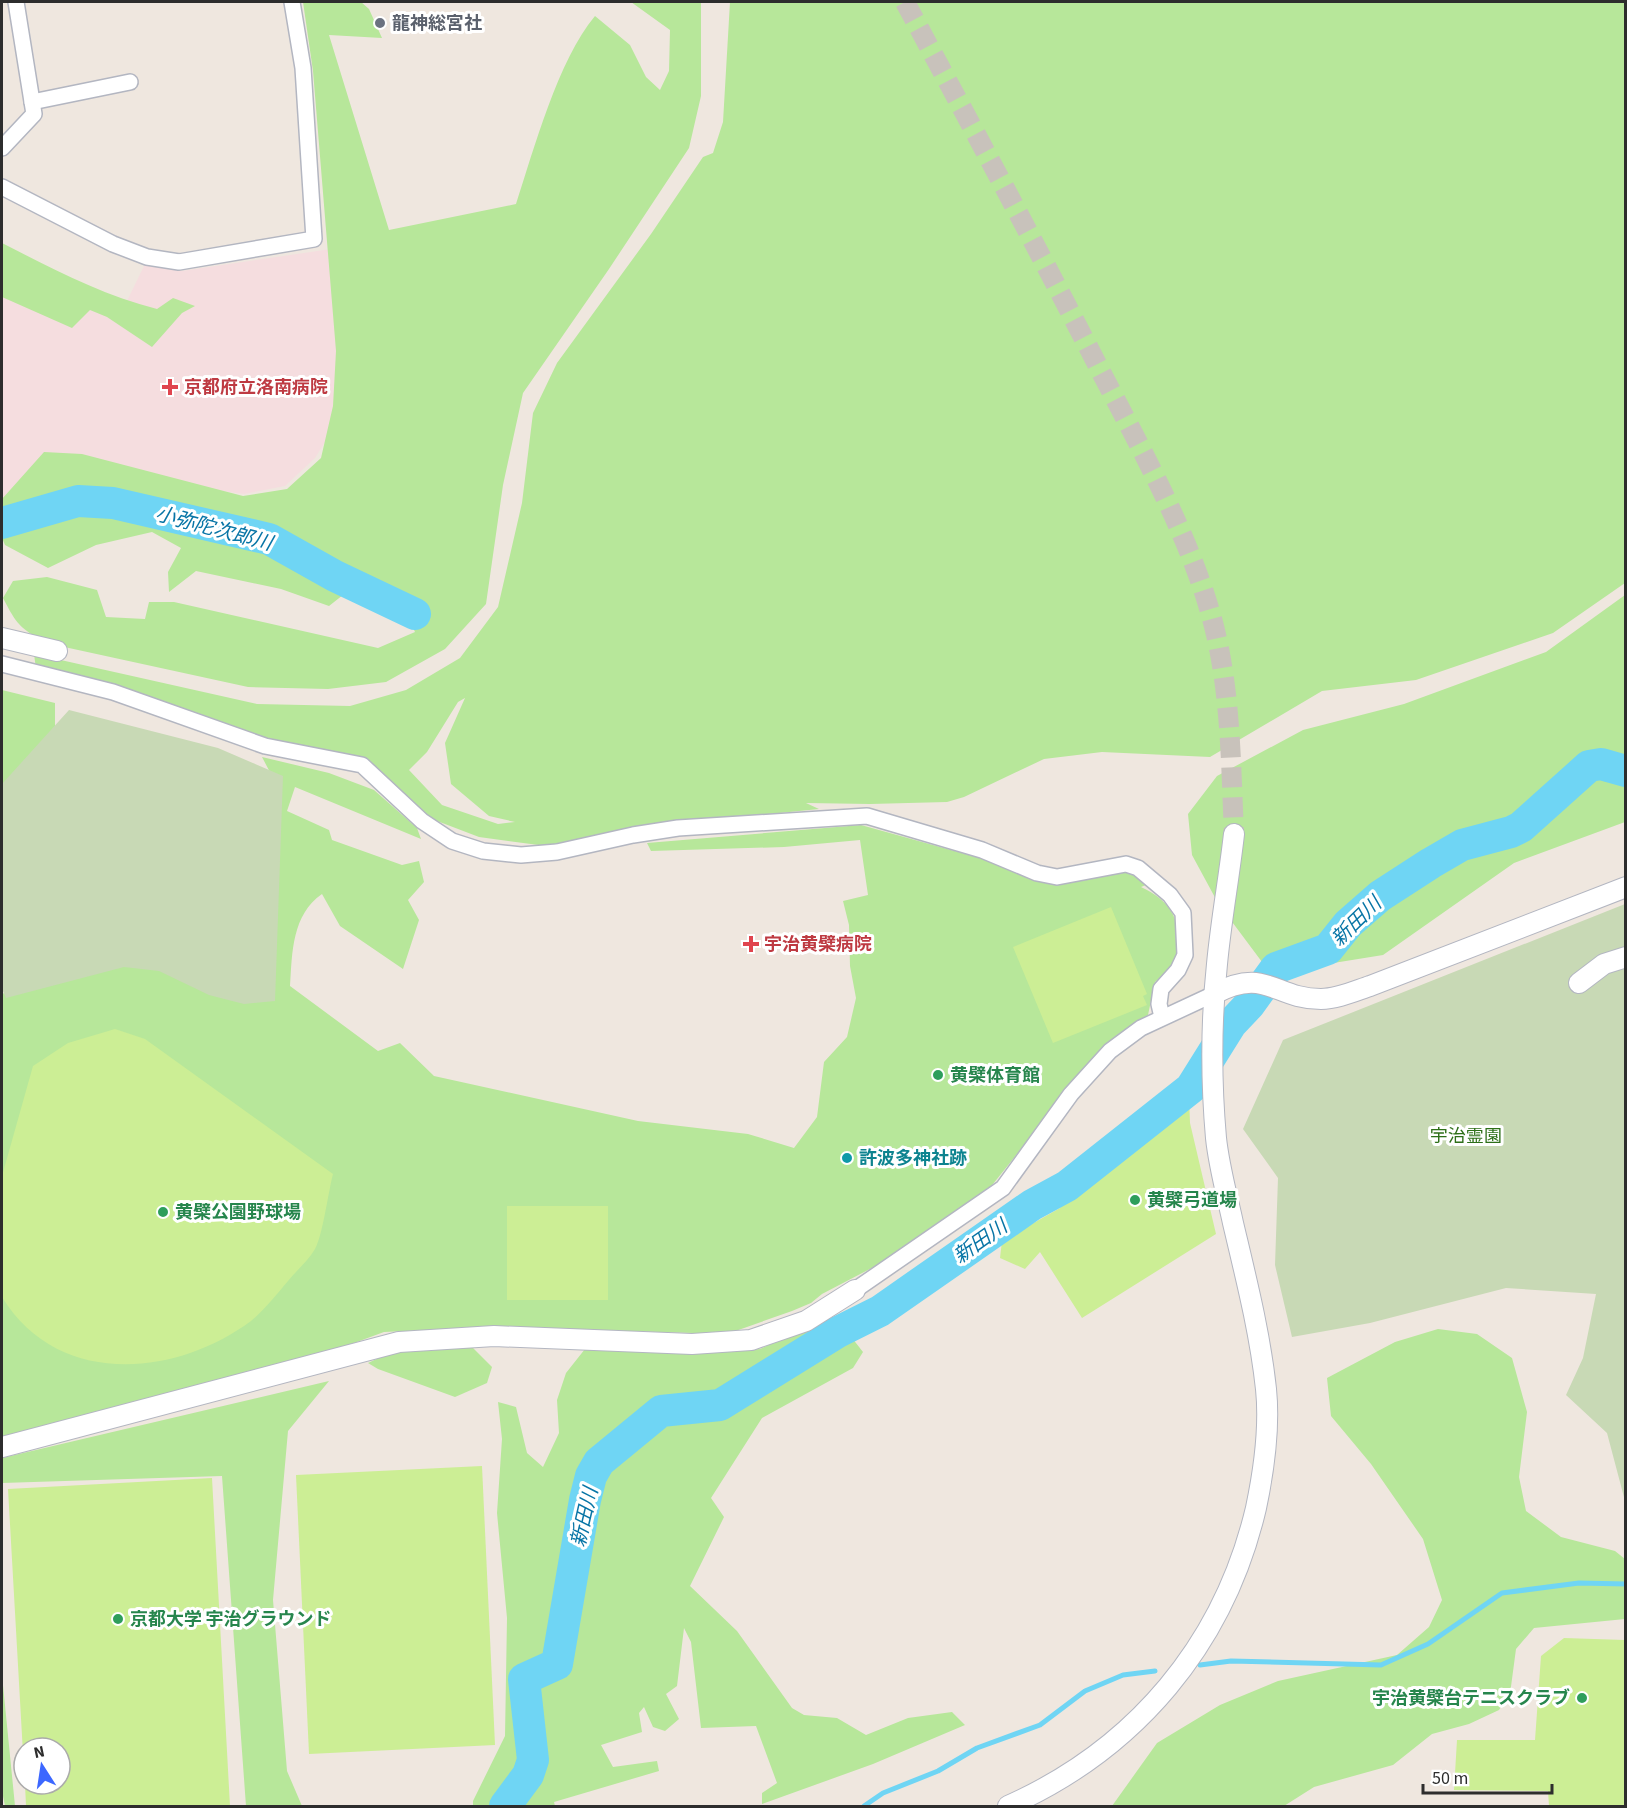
<svg xmlns="http://www.w3.org/2000/svg" width="1627" height="1808" font-family="'Source Sans 3','Noto Sans JP',sans-serif">
  <style>
    .medical { fill: #f5dddf }
    .green { fill: #b7e79a; fill-rule: evenodd }
    .cemetery { fill: #c8d9b5 }
    .pitch { fill: #ccee95 }
    .lines { fill: none; stroke-linecap: round; stroke-linejoin: round }
    .stream { stroke: #6fd5f4; stroke-width: 5 }
    .river { stroke: #6fd5f4; stroke-width: 32 }
    .tertiary-tunnel { stroke: #c8c2bb; stroke-width: 20; stroke-dasharray: 20 10; stroke-linecap: butt }
    .minor-casing { stroke: #b3b6c1; stroke-width: 18 }
    .tertiary-casing { stroke: #b3b6c1; stroke-width: 22 }
    .minor { stroke: #fff; stroke-width: 15 }
    .tertiary { stroke: #fff; stroke-width: 20 }
    .worship-dot { fill: #6b7280; stroke: #fff; stroke-width: 2 }
    .health-dot { fill: #e0444e; stroke: #fff; stroke-width: 2 }
    .leisure-dot { fill: #2e9e5b; stroke: #fff; stroke-width: 2 }
    .culture-dot { fill: #0f9aa8; stroke: #fff; stroke-width: 2 }
    .labels { text-anchor: middle; stroke-width: 6; stroke-linejoin: round; paint-order: stroke }
    .worship-label { font-size: 18px; font-weight: bold; fill: #5b616d; stroke: #fff; text-anchor: start }
    .health-label { font-size: 18px; font-weight: bold; fill: #be3a42; stroke: #fff; text-anchor: start }
    .leisure-label { font-size: 18px; font-weight: bold; fill: #27864d; stroke: #fff; text-anchor: start }
    .park-label { font-size: 18px; fill: #2d6f18; stroke: #fff }
    .culture-label { font-size: 18px; font-weight: bold; fill: #0d838f; stroke: #fff; text-anchor: start }
    .water-label { font-size: 20px; font-style: italic; fill: #0875a6; stroke: #fff }
  </style>
  <rect width="100%" height="100%" fill="#efe7df"/>
  <polygon class="medical" points="2,248 124,307 145,264 182,271 331,249 339,352 337,423 315,458 285,486 244,494 195,487 2,501"/>
  <g class="green">
    <path d="M 303,2 L 361,2 L 369,9 L 382,38 L 329,35 L 389,230 L 516,204 C 534,149 558,60 595,16 L 630,45 L 646,77 L 660,90 L 669,71 L 670,30 L 631,2 L 701,2 L 701,96 L 689,148 L 609,269 L 523,393 L 503,485 L 486,604 L 445,649 L 386,682 L 328,689 L 248,687 L 46,643 C 20,628 17,625 3,598 L 13,581 L 47,577 L 97,590 L 106,617 L 145,619 L 149,602 L 174,602 L 378,648 L 415,632 L 401,602 L 362,580 L 329,606 L 281,589 L 196,571 L 169,592 L 168,572 L 181,548 L 152,532 L 96,545 L 48,568 L 5,545 L 2,538 L 2,499 L 44,452 L 82,454 L 243,496 L 287,489 L 321,458 L 333,406 L 336,351 L 313,71 Z"/>
    <path d="M 730,2 L 1625,2 L 1625,583 L 1553,633 L 1416,680 L 1322,691 L 1210,757 L 1102,752 L 1044,759 L 964,797 L 947,802 L 870,804 L 806,803 L 819,809 L 721,819 L 546,846 L 479,837 L 424,816 L 382,776 L 36,669 L 34,654 L 257,704 L 350,706 L 406,690 L 460,658 L 498,607 L 522,503 L 533,413 L 557,363 L 651,234 L 703,157 L 713,153 L 723,122 ZM 465,698 L 445,743 L 451,784 L 489,816 L 515,822 L 498,824 L 442,805 L 409,770 L 427,752 L 458,702 Z"/>
    <path d="M 2,243 C 53,269 102,295 157,309 L 173,298 L 195,306 L 182,313 L 152,347 L 107,317 L 90,310 L 72,328 L 2,297 Z"/>
    <polygon points="1625,595 1625,822 1514,863 1383,955 1321,965 1262,962 1218,903 1192,855 1188,814 1217,776 1303,730 1404,704 1546,652"/>
    <polygon points="2,690 55,703 55,729 2,792"/>
    <path d="M 262,757 L 329,773 L 374,790 L 417,828 L 421,839 L 295,787 L 287,811 L 329,830 L 332,840 L 402,865 L 419,861 L 424,882 L 408,900 L 419,920 L 403,969 L 340,926 L 322,894 C 292,915 292,952 290,986 L 378,1051 L 400,1043 L 434,1076 L 638,1121 L 748,1134 L 794,1148 L 817,1117 L 824,1062 L 847,1037 L 856,998 L 850,966 L 849,925 L 843,901 L 868,895 L 860,840 L 784,847 L 651,851 L 647,843 L 861,825 L 1012,867 L 1053,872 L 1132,866 L 1148,884 L 1141,887 C 1176,903 1183,927 1177,963 L 1155,982 L 1148,1015 L 1102,1048 L 989,1189 L 889,1259 L 822,1294 L 811,1303 L 792,1311 L 727,1334 L 495,1327 L 384,1332 L 305,1361 L 2,1439 L 2,994 L 27,983 L 273,778 Z"/>
    <polygon points="829,1317 845,1329 863,1352 853,1368 762,1418 711,1498 724,1517 690,1586 737,1631 792,1708 804,1715 837,1718 866,1735 908,1718 952,1712 965,1725 873,1764 762,1804 762,1793 777,1783 756,1726 701,1728 691,1642 684,1628 677,1686 666,1694 679,1719 665,1731 653,1727 644,1707 639,1713 642,1732 601,1745 613,1767 657,1761 659,1771 554,1802 555,1806 473,1806 473,1801 505,1736 507,1618 497,1513 502,1439 498,1402 516,1407 527,1453 543,1467 559,1433 557,1400 566,1373 585,1349 698,1354 760,1349"/>
    <polygon points="1438,1329 1477,1334 1512,1358 1527,1412 1519,1477 1526,1511 1561,1537 1615,1551 1625,1559 1625,1619 1534,1628 1516,1649 1510,1694 1499,1710 1469,1724 1432,1734 1393,1765 1314,1787 1284,1806 1112,1806 1157,1743 1220,1705 1278,1681 1397,1655 1429,1627 1442,1600 1423,1539 1371,1464 1331,1416 1327,1378 1395,1342"/>
    <polygon points="469,1344 492,1367 487,1383 455,1397 378,1369 368,1363 400,1348"/>
    <polygon points="329,1381 288,1431 273,1600 287,1771 302,1806 246,1806 222,1476 2,1483 2,1458"/>
    <polygon points="2,1675 15,1806 5,1806 2,1791"/>
  </g>
  <g class="cemetery">
    <polygon points="69,710 218,748 283,776 275,1001 244,1004 209,995 159,971 124,967 6,998 2,989 2,784"/>
    <polygon points="1625,904 1625,1501 1607,1433 1566,1395 1583,1358 1596,1294 1506,1288 1370,1323 1292,1337 1275,1265 1278,1178 1243,1129 1283,1040"/>
  </g>
  <g class="pitch">
    <polygon points="1111,907 1147,994 1143,996 1147,1005 1053,1043 1013,947"/>
    <path d="M 115,1029 L 145,1039 L 333,1174 C 328,1193 323,1234 315,1249 C 308,1261 296,1271 288,1281 C 277,1294 264,1310 251,1321 C 174,1378 57,1387 2,1297 L 2,1176 L 33,1066 L 68,1043 Z"/>
    <polygon points="1189,1097 1190,1123 1216,1234 1082,1318 1040,1252 1025,1269 1000,1258 1002,1241 1060,1208 1066,1192"/>
    <rect x="507" y="1206" width="101" height="94"/>
    <polygon points="482,1466 495,1745 309,1754 296,1475"/>
    <polygon points="212,1478 230,1806 26,1806 25,1784 60,1784 60,1748 24,1748 24,1771 8,1489"/>
    <polygon points="1564,1638 1625,1640 1625,1806 1549,1806 1548,1791 1454,1790 1457,1740 1535,1740 1541,1656"/>
  </g>
  <g class="lines">
    <g class="stream">
      <polyline points="1200,1665 1231,1661 1381,1665 1428,1644 1502,1593 1579,1583 1626,1584"/>
      <polyline points="864,1806 883,1793 938,1771 977,1748 1040,1725 1085,1691 1123,1675 1155,1671"/>
    </g>
    <g class="river">
      <polyline points="2,523 78,501 113,503 269,539 335,576 415,614"/>
      <polyline points="505,1806 528,1775 533,1760 524,1679 557,1664 585,1500 591,1476 599,1462 661,1411 720,1405 838,1332 880,1311 1032,1205 1067,1186 1191,1088 1231,1024 1249,1005 1276,968 1328,949 1348,924 1380,896 1431,863 1462,845 1511,832 1521,827 1589,766 1601,764 1626,771"/>
    </g>
    <path class="tertiary-tunnel" d="M 905,2 C 970,123 1036,245 1099,368 C 1142,451 1197,548 1217,639 C 1231,703 1231,769 1234,834"/>
    <g class="minor-casing">
      <g id="minor">
        <polyline points="32,102 130,82"/>
        <polyline points="2,148 34,114 16,2"/>
        <polyline points="2,187 113,244 147,257 179,262 314,239 303,68 292,2"/>
        <polyline points="2,664 113,692 265,746 362,765 422,821 452,841 483,851 521,855 557,852 633,835 678,828 867,816 982,850 1037,873 1057,877 1126,864 1138,868 1170,895 1183,913 1185,955 1178,970 1161,989 1159,1004 1162,1017"/>
        <polyline points="855,1290 1003,1188 1071,1094 1110,1051 1141,1028 1214,994"/>
      </g>
    </g>
    <g class="tertiary-casing">
      <g id="tertiary">
        <polyline points="2,638 57,651"/>
        <polyline points="1579,983 1604,964 1626,957"/>
        <path d="M 1214,994 C 1266,966 1274,999 1321,999 C 1337,999 1355,991 1370,986 L 1626,887"/>
        <polyline points="2,1447 399,1342 494,1336 692,1344 751,1340 806,1321 855,1290"/>
        <path d="M 1008,1806 C 1136,1749 1224,1644 1256,1508 C 1264,1470 1270,1428 1266,1389 C 1260,1333 1246,1278 1233,1223 C 1227,1195 1219,1167 1216,1138 C 1211,1081 1211,1021 1217,964 C 1221,921 1229,878 1234,834"/>
      </g>
    </g>
    <use href="#minor" class="minor"/>
    <use href="#tertiary" class="tertiary"/>
  </g>
  <circle class="worship-dot" cx="380" cy="23" r="6"/>
  <g class="health-dot">
    <path d="M167 378h6v6h6v6h-6v6h-6v-6h-6v-6h6z"/>
    <path d="M748 935h6v6h6v6h-6v6h-6v-6h-6v-6h6z"/>
  </g>
  <g class="leisure-dot">
    <circle cx="938" cy="1075" r="6"/>
    <circle cx="1135" cy="1200" r="6"/>
    <circle cx="163" cy="1212" r="6"/>
    <circle cx="118" cy="1619" r="6"/>
    <circle cx="1582" cy="1698" r="6"/>
  </g>
  <circle class="culture-dot" cx="847" cy="1158" r="6"/>
  <g class="labels">
    <g class="worship-label">
      <text x="392" y="29">龍神総宮社</text>
    </g>
    <g class="health-label">
      <text x="184" y="393">京都府立洛南病院</text>
      <text x="764" y="950">宇治黄檗病院</text>
    </g>
    <g class="leisure-label">
      <text x="950" y="1081">黄檗体育館</text>
      <text x="1147" y="1206">黄檗弓道場</text>
      <text x="175" y="1218">黄檗公園野球場</text>
      <text x="130" y="1625">京都大学 宇治グラウンド</text>
      <text x="1570" y="1704" text-anchor="end">宇治黄檗台テニスクラブ</text>
    </g>
    <g class="park-label">
      <text x="1466" y="1142">宇治霊園</text>
    </g>
    <g class="culture-label">
      <text x="859" y="1164">許波多神社跡</text>
    </g>
    <g class="water-label">
      <text transform="translate(214 528) rotate(15)" y="7">小弥陀次郎川</text>
      <text transform="translate(1356 921) rotate(-44)" y="7">新田川</text>
      <text transform="translate(980 1241) rotate(-35)" y="7">新田川</text>
      <text transform="translate(584 1517) rotate(-77)" y="7">新田川</text>
    </g>
  </g>
  <rect width="1627" height="1808" fill="none" stroke="#2d2d2d" stroke-width="6"/>
  <g transform="translate(42 1766) rotate(348)"><circle r="28" fill="#ffffff" stroke="#ababab" stroke-width="1.5"/>
  <path d="M0-4.5L10 22L0 15L-10 22Z" fill="#3c67ff"/>
  <text y="-9" font-size="16" font-weight="bold" text-anchor="middle" fill="#2d2d2d">N</text>
  </g>
  <path d="M1423 1784v9h129v-9" fill="none" stroke="#2d2d2d" stroke-width="3"/>
  <text x="1432" y="1784" font-size="18" fill="#2d2d2d" stroke="#ffffff" stroke-width="4.5" paint-order="stroke">50 m</text>
</svg>
